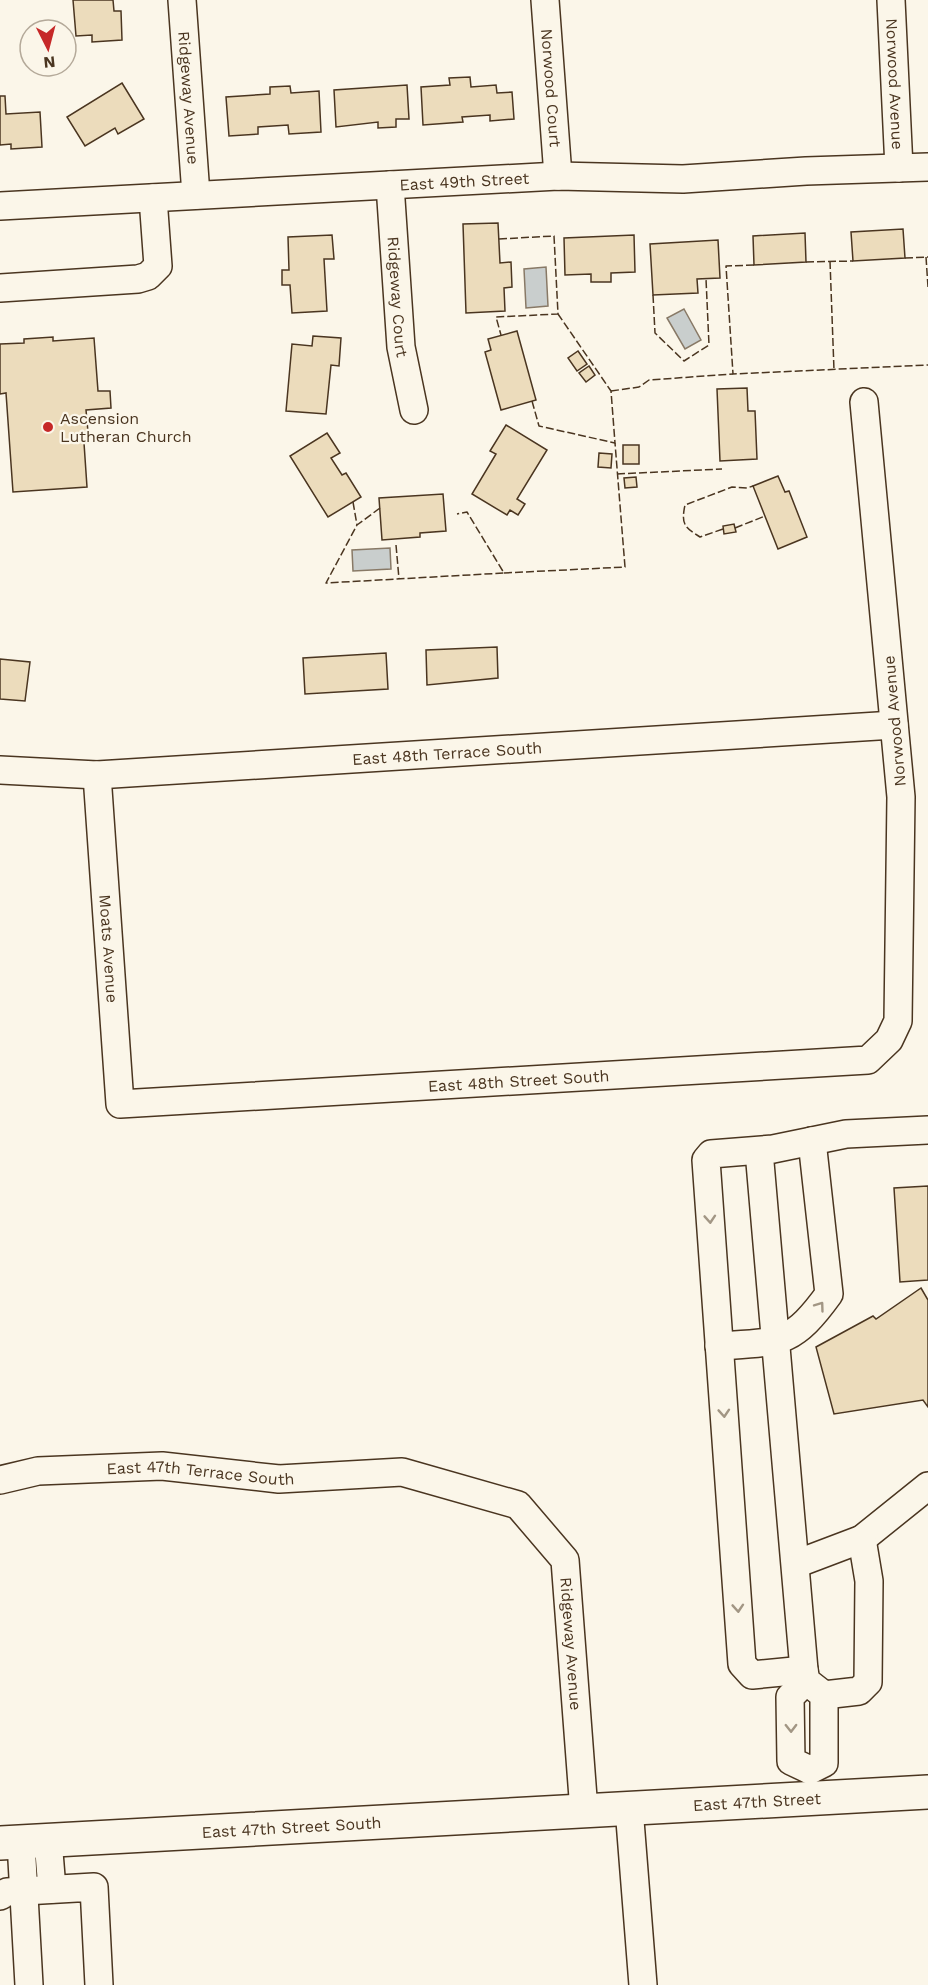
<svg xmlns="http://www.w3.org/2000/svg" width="928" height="1985" font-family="'Work Sans',sans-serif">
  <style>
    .water { fill: #c9cecd; stroke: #887966; stroke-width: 1.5 }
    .building { fill: #ecdcbc; stroke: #4a3520; stroke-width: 1.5 }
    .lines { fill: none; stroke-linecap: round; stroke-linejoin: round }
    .minor-casing { stroke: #4a3520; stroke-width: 30 }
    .major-casing { stroke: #4a3520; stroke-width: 36 }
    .minor { stroke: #fbf6e9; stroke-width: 27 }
    .major { stroke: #fbf6e9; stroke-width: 33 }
    .fence { stroke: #4a3520; stroke-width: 1.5; stroke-dasharray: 8 3; stroke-linecap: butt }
    .oneway { stroke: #a29684 }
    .poi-dot { fill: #c62828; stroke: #fbf6e9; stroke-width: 2 }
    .labels { text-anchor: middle; stroke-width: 4.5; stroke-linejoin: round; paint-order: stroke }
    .street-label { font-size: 16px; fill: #4a3520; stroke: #fbf6e9 }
    .poi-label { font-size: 16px; fill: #4a3520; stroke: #fbf6e9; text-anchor: start }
  </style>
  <rect width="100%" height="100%" fill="#fbf6e9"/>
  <g class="water">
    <polygon points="546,267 548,306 526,308 524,269"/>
    <polygon points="684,309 701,340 685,349 667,318"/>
    <polygon points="390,548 391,569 353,571 352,550"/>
  </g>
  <g class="building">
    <polygon points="73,0 113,0 114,11 121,11 122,40 92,42 92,35 76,36"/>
    <polygon points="30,54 30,65 27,65 27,55"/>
    <polygon points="470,77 471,87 496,85 497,93 512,92 514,119 490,121 490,115 462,117 463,122 423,125 421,87 450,85 449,78"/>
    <polygon points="122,83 144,119 118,134 115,128 85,146 67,117"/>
    <polygon points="407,85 409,119 396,119 396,127 378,128 378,122 336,127 334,90"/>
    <polygon points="290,86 291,93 319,91 321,132 289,134 288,125 258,127 258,134 229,136 226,97 270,94 270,87"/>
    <polygon points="0,96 5,96 6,114 40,112 42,147 11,149 11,144 0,145"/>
    <polygon points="498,223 500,263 511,262 512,287 504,288 505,311 466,313 463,224"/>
    <polygon points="903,229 905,258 853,261 851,232"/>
    <polygon points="805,233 806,262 754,265 753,236"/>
    <polygon points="332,235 334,259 324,259 327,311 292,313 290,285 282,285 282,270 289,270 288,237"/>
    <polygon points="634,235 635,272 611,273 611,282 591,282 591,274 565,275 564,238"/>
    <polygon points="718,240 720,278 697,279 698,293 653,295 650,244"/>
    <polygon points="517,331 536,400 501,410 485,352 491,350 488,339"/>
    <polygon points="313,336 341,338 339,366 331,365 326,414 286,411 292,344 312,346"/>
    <polygon points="53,337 53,341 94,338 98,391 110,391 111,408 86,410 89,443 84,443 87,487 13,492 6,393 0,394 0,344 24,343 24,339"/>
    <polygon points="578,351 587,364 577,371 568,358"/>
    <polygon points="589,366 595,375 586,382 579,373"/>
    <polygon points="747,388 748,411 755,411 757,459 720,461 717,389"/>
    <polygon points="506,425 547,450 517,499 525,504 518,515 510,510 507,515 472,494 496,454 490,451"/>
    <polygon points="327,433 340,453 331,458 342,475 346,473 361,497 328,517 290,456"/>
    <rect x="623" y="445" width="16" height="19"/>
    <polygon points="599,453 612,454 611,468 598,467"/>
    <polygon points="778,476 785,492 789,491 807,537 778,549 753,486"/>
    <polygon points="636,477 637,487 625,488 624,478"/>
    <polygon points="443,494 446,531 420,533 420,537 382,540 379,498"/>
    <polygon points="734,524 736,532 724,534 723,526"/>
    <polygon points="497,647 498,678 427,685 426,650"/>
    <polygon points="386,653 388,689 305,694 303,658"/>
    <polygon points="0,659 30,662 25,701 0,699"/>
    <polygon points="928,1186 928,1280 900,1282 894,1188"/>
    <polygon points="921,1288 928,1300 928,1407 923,1400 834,1414 816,1347 873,1316 876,1319"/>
  </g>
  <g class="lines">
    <g class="minor-casing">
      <g id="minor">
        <path id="s1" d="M 182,0 L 196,195"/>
        <path id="s2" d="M 545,0 L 558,176"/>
        <path id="s3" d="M 891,0 L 899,168"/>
        <path id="s4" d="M 390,185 L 401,347 L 414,410"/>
        <path id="s5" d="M 0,206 L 558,176 L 683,179 L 806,171 L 928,167"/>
        <polyline points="0,288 138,279 148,276 158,266 153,198"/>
        <path id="s6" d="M 0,770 L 97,775 L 894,725"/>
        <path id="s7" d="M 97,775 L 120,1104 L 868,1060 L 889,1040 L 898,1021 L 901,797 L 864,402"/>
        <polyline points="759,1151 804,1670 806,1681 824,1695 824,1763 810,1770"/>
        <path d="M 719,1346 C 780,1342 792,1345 829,1294 L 812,1141"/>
        <path id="s8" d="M 0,1480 L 38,1471 L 162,1466 L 279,1479 L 402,1472 L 518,1505 L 565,1560 L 584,1811"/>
        <polyline points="796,1564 862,1539 928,1486"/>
        <polyline points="804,1670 752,1675 742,1664 706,1160 711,1154 773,1149 846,1134 928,1130"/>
        <polyline points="806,1681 790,1697 791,1761 810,1770"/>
        <polyline points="824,1695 859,1691 868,1682 869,1581 862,1539"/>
        <polyline points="629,1808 643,1985"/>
        <polyline points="48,1840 52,1889"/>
        <polyline points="21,1842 29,1985"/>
        <polyline points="0,1896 7,1892 94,1887 99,1985"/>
      </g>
    </g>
    <g class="major-casing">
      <g id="major">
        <path id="s9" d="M 0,1843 L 928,1792"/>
      </g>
    </g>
    <use href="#minor" class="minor"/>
    <use href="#major" class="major"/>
    <g class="fence">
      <polyline points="499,239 554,236 558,314 496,317 501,335"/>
      <polyline points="926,257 928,287"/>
      <polyline points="905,258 928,257"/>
      <polyline points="830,261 834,370"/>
      <polyline points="806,262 853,261"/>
      <polyline points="754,265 726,266 733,374 928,365"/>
      <polyline points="653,295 655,333 684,361 709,345 706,279"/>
      <polyline points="611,391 639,387 649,380 733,374"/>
      <polyline points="532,401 539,426 615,443 611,391 558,314"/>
      <polyline points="617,474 722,469"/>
      <polyline points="353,502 357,525"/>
      <polyline points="380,508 357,525 326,583 504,573 467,512 457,514"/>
      <polyline points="735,528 765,516"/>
      <path d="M 723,529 L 700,537 C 684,527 681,524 685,505 L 732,487 L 747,488 L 753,486"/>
      <polyline points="396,545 399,579"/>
      <polyline points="504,573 625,567 615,443"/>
    </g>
  </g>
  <defs><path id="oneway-chevron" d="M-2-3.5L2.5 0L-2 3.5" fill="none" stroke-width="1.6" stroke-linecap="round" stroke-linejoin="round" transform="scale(1.5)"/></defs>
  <g class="oneway">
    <use href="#oneway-chevron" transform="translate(710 1219) rotate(86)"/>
    <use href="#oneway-chevron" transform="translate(820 1306) rotate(-54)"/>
    <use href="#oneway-chevron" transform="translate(724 1413) rotate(86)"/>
    <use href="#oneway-chevron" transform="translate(738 1608) rotate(86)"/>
    <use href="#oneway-chevron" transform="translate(791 1728) rotate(89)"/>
  </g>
  <circle class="poi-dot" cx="48" cy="427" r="6"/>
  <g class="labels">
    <g class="street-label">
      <text dy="6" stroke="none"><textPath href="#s3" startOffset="84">Norwood Avenue</textPath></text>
      <text dy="6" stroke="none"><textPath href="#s2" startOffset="88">Norwood Court</textPath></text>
      <text dy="6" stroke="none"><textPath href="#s1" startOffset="98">Ridgeway Avenue</textPath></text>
      <text dy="6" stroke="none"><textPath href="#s5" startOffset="465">East 49th Street</textPath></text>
      <text dy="6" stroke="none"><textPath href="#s4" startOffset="112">Ridgeway Court</textPath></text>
      <text transform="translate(894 721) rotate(-95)" y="6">Norwood Avenue</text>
      <text dy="6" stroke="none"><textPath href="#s6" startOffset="448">East 48th Terrace South</textPath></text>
      <text dy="6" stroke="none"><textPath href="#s7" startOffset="174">Moats Avenue</textPath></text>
      <text dy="6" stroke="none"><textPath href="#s7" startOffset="729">East 48th Street South</textPath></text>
      <text dy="6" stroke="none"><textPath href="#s8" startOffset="202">East 47th Terrace South</textPath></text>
      <text dy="6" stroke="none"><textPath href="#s8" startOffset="681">Ridgeway Avenue</textPath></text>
      <text dy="6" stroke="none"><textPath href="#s9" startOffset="758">East 47th Street</textPath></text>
      <text dy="6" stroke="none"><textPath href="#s9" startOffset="292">East 47th Street South</textPath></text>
    </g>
    <g class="poi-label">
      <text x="60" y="424">Ascension<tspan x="60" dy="18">Lutheran Church</tspan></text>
    </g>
  </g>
  <g transform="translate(48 48) rotate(174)"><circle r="28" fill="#fbf6e9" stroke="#b4a999" stroke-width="1.5"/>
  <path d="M0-4.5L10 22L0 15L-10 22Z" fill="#c62828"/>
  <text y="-9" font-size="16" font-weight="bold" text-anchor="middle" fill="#4a3520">N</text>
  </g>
</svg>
